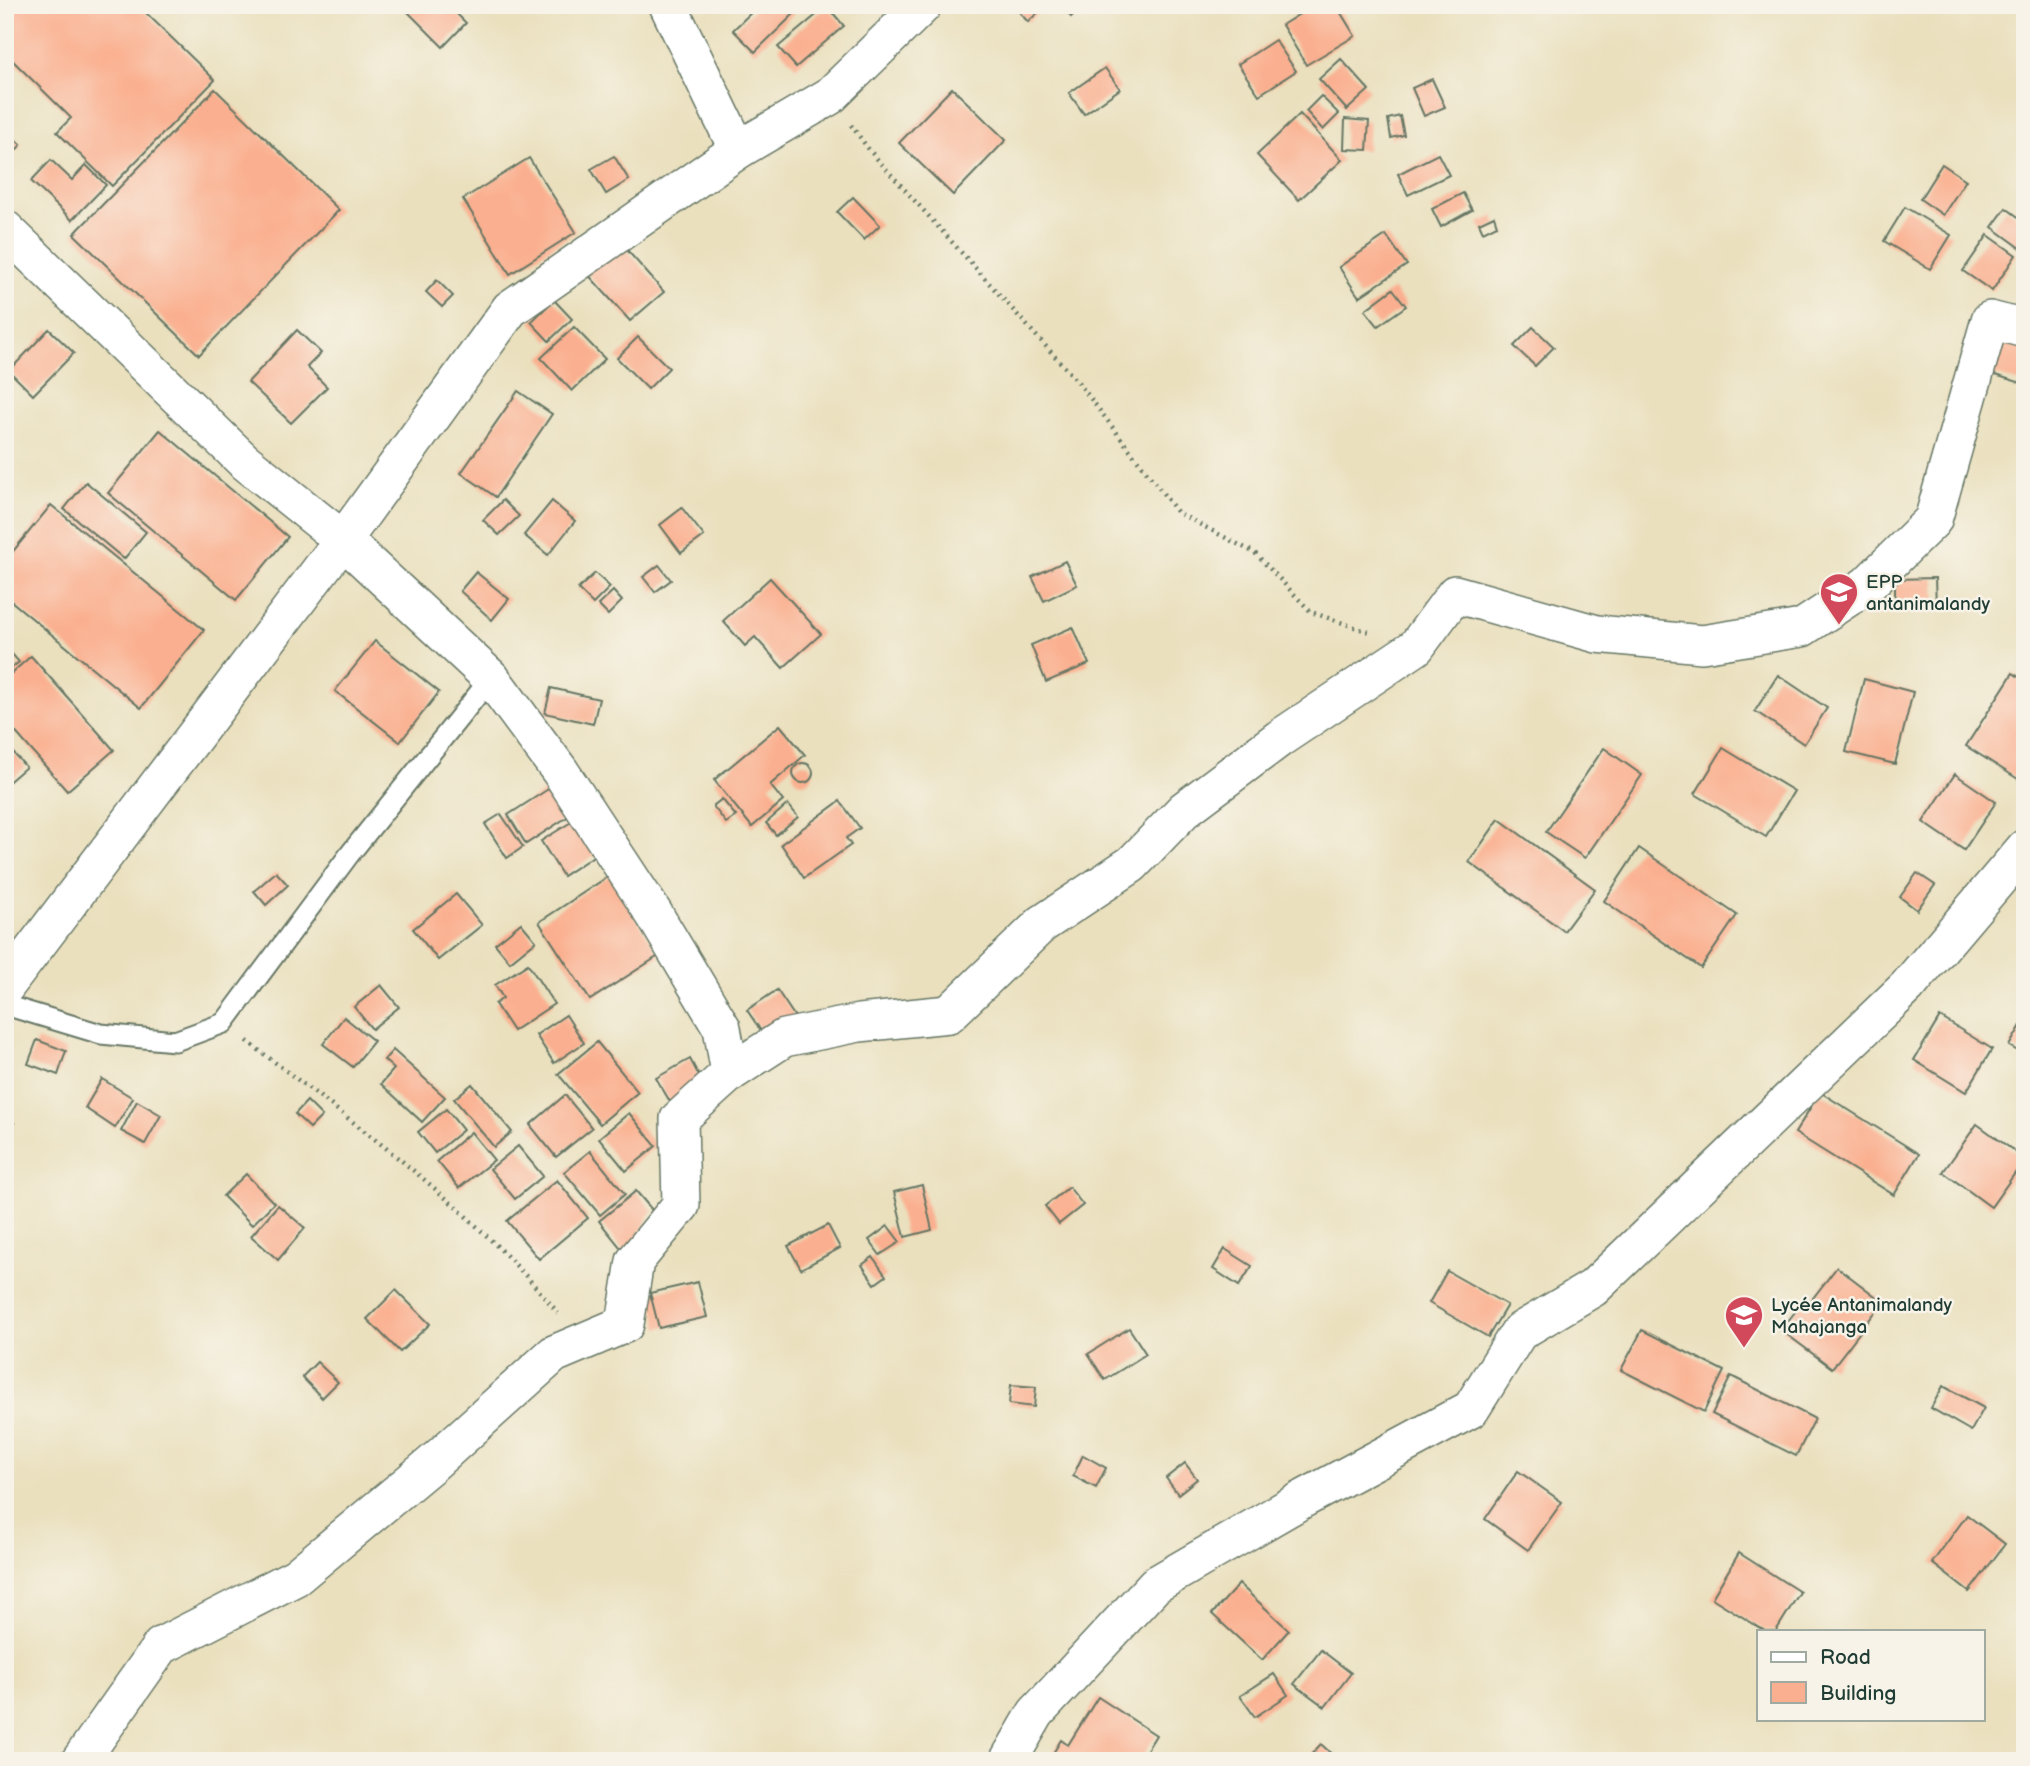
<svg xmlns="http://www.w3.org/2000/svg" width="2030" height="1766" font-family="'Balsamiq Sans',sans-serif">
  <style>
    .building { fill: #fab090 }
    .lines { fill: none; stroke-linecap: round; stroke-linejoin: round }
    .service-casing { stroke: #667664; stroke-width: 23 }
    .minor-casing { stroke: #667664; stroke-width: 40 }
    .path { stroke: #667664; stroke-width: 4.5; stroke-dasharray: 2 5; stroke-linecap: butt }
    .service { stroke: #fff; stroke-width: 19 }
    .minor { stroke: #fff; stroke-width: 37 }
    .labels { text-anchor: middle; stroke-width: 5; stroke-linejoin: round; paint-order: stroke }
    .poi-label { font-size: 19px; fill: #1f3d34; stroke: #f7f3e8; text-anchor: start }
  </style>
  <rect width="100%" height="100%" fill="#f7f3e8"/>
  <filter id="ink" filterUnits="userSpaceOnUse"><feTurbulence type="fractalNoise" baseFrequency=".0143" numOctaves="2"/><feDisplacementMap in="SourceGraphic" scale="14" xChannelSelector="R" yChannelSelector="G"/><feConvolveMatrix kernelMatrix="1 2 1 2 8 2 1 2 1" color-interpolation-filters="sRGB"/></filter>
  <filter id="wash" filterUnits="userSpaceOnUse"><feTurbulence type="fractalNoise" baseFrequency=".00686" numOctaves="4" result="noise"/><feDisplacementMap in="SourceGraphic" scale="28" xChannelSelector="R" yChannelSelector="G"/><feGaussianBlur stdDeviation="1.57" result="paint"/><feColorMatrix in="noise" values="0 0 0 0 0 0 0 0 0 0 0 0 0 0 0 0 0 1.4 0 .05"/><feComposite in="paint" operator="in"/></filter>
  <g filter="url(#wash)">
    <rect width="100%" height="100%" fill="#eae0be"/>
    <g id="blocks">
      <g class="building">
        <polygon points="5,5 138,5 215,80 112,186 57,132 71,118 5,53"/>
        <polygon points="401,5 448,5 466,23 443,47"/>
        <polygon points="759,5 797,5 800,8 755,52 733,30"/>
        <polygon points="1013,5 1046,5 1028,22"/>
        <polygon points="1061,5 1083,5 1071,17"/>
        <polygon points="1314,5 1336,5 1355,36 1306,65 1282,25"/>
        <polygon points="827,6 844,26 796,67 778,47"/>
        <polygon points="1275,40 1296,71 1259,95 1238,64"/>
        <polygon points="1341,59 1369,90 1347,110 1319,79"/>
        <polygon points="1105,68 1120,89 1084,114 1069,93"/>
        <polygon points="1432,79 1445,107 1424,116 1412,88"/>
        <polygon points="952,88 1006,140 953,195 899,143"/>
        <polygon points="215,89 339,210 199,355 74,234"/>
        <polygon points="1321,96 1339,114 1323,130 1306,111"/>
        <polygon points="1300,114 1342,160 1299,200 1257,155"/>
        <polygon points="1400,116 1404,135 1391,138 1388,119"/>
        <polygon points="1345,119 1369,121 1367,150 1344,149"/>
        <polygon points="5,129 21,145 5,161"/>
        <polygon points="1438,154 1449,175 1408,195 1398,174"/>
        <polygon points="614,156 629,180 606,194 591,169"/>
        <polygon points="529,158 576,232 510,274 463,199"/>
        <polygon points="51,160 72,180 86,165 106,185 72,220 31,181"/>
        <polygon points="1942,164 1966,180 1943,215 1920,199"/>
        <polygon points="1463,193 1472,210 1441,227 1432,209"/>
        <polygon points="853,197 880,225 864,240 837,212"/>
        <polygon points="1905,207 1951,235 1930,269 1884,241"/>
        <polygon points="2006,208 2025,222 2025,251 1992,227"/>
        <polygon points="1494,216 1497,225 1483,232 1479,223"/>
        <polygon points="1386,235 1407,265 1359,297 1339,267"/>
        <polygon points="1988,235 2016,255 1992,291 1963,271"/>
        <polygon points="619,241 664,292 630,321 585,271"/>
        <polygon points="437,280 453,296 442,307 426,292"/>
        <polygon points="1393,289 1406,306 1378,326 1365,310"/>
        <polygon points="554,300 572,319 549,341 531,322"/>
        <polygon points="574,327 605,359 572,391 541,358"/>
        <polygon points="1533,327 1554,347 1535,366 1514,346"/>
        <polygon points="49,329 74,353 33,395 9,371"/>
        <polygon points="297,330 321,353 307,367 327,387 291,423 248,382"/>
        <polygon points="638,337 669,368 648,389 617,358"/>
        <polygon points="2000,337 2025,345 2025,384 1988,373"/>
        <polygon points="518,391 552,414 496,497 461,473"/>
        <polygon points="160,430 288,537 236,600 108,493"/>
        <polygon points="86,482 146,532 124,559 64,509"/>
        <polygon points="503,500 519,516 499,535 483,520"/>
        <polygon points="552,501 575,521 548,555 524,535"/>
        <polygon points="51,505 204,630 141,708 5,596 5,561"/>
        <polygon points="682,508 704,536 681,553 660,525"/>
        <polygon points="1065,561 1077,585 1044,601 1032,577"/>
        <polygon points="659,565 671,580 655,592 643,577"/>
        <polygon points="476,572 509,599 492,620 460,591"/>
        <polygon points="595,573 610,587 593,604 578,589"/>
        <polygon points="770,578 821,634 783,668 755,637 745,646 723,621"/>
        <polygon points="1935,578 1936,605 1895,606 1895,579"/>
        <polygon points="613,591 622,601 608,615 598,605"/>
        <polygon points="1073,627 1089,664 1046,682 1031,645"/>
        <polygon points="375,641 439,692 400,742 335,691"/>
        <polygon points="5,646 19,662 5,673"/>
        <polygon points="31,656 114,750 67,791 5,720 5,679"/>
        <polygon points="2013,673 2025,681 2025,769 2018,779 1966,746"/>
        <polygon points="1778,675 1827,708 1804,744 1755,711"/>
        <polygon points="1864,679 1913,692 1895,764 1846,752"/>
        <polygon points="551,688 599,699 593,724 545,713"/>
        <polygon points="780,725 805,755 770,785 783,801 752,827 714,780"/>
        <polygon points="5,744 26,767 5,785"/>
        <polygon points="1604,748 1642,775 1585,858 1546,832"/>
        <polygon points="1723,748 1794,791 1766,837 1695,794"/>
        <circle cx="803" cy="773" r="10"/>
        <polygon points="1955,774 1996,802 1964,850 1923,822"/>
        <polygon points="556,784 575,812 526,844 508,815"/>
        <polygon points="722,799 736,816 726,823 713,806"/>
        <polygon points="840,801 860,828 846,838 851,845 804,878 781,844"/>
        <polygon points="788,804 798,817 776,835 766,823"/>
        <polygon points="501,814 523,847 507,858 485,824"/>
        <polygon points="576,819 598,853 563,876 541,841"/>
        <polygon points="1499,819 1595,889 1564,931 1469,862"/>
        <polygon points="1639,848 1737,915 1701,968 1604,901"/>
        <polygon points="276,872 288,885 266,905 254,891"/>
        <polygon points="1917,873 1935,885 1917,910 1900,897"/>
        <polygon points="609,876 660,955 590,1000 539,922"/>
        <polygon points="456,894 482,925 438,960 413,929"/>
        <polygon points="521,923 536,941 510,962 495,944"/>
        <polygon points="528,964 554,1004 513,1031 495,1004 503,998 495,985"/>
        <polygon points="381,985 399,1007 372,1029 354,1007"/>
        <polygon points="777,990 795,1017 765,1037 747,1010"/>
        <polygon points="566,1015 584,1043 554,1063 536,1035"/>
        <polygon points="344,1017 374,1041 353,1067 323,1044"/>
        <polygon points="1940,1017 1992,1049 1966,1092 1914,1060"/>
        <polygon points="2025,1019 2025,1055 2009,1046"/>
        <polygon points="37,1040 66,1051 58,1075 28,1064"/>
        <polygon points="597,1042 638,1092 600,1124 558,1074"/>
        <polygon points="393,1050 445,1097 422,1122 381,1084 394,1069 384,1060"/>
        <polygon points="690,1059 705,1087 672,1105 656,1078"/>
        <polygon points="102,1079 133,1098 115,1128 85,1108"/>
        <polygon points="472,1084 512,1132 494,1147 454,1099"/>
        <polygon points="1820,1092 1919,1154 1894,1195 1795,1133"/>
        <polygon points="565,1095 592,1128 556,1157 530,1125"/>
        <polygon points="137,1101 161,1115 145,1144 121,1131"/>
        <polygon points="307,1101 322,1116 310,1128 295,1114"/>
        <polygon points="446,1109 463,1130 435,1153 418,1132"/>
        <polygon points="5,1111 14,1123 5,1130"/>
        <polygon points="629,1113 656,1146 626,1171 599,1138"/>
        <polygon points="1977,1124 2025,1159 1991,1207 1943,1172"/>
        <polygon points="471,1132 494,1160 459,1188 437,1161"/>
        <polygon points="518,1146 543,1176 515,1199 490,1169"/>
        <polygon points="590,1151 625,1194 600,1215 564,1172"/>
        <polygon points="246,1174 274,1203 252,1225 223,1196"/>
        <polygon points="557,1180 588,1218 539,1259 507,1221"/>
        <polygon points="922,1185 932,1230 905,1237 894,1192"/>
        <polygon points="1069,1187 1083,1205 1059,1224 1045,1206"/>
        <polygon points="636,1191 652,1210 628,1257 599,1221"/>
        <polygon points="278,1205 305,1228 278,1260 251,1236"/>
        <polygon points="828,1225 840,1248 801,1269 788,1246"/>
        <polygon points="888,1226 900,1242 880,1255 869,1240"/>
        <polygon points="1225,1249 1252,1266 1239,1286 1213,1269"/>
        <polygon points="873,1257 886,1276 875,1284 862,1265"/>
        <polygon points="1837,1267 1883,1302 1832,1368 1781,1330 1802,1303 1806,1307"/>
        <polygon points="1447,1271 1507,1305 1488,1337 1429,1303"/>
        <polygon points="698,1282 707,1317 659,1328 650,1293"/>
        <polygon points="396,1290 430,1324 400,1352 367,1319"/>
        <polygon points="1129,1328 1146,1354 1105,1380 1088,1354"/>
        <polygon points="1642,1330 1724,1371 1704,1412 1621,1370"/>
        <polygon points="317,1362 338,1382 322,1398 302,1377"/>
        <polygon points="1731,1376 1815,1419 1796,1456 1712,1414"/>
        <polygon points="1011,1385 1036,1387 1034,1407 1009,1404"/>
        <polygon points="1943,1386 1984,1408 1971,1431 1931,1408"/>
        <polygon points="1083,1455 1106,1468 1096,1488 1073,1476"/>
        <polygon points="1185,1463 1197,1479 1178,1494 1166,1478"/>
        <polygon points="1518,1471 1562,1502 1528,1550 1485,1519"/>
        <polygon points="1967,1515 2005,1544 1969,1592 1932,1563"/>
        <polygon points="1739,1553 1800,1592 1776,1631 1765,1631 1712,1598"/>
        <polygon points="1239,1584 1289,1630 1262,1660 1212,1614"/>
        <polygon points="1321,1650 1351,1673 1325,1707 1294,1684"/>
        <polygon points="1274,1674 1288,1695 1255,1717 1240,1696"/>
        <polygon points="1098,1697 1156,1735 1140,1761 1061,1761 1052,1755 1061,1740 1068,1745"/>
        <polygon points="1321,1744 1339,1761 1305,1761"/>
      </g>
    </g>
  </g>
  <g filter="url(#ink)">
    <use href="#blocks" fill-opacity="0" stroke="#667664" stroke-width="2"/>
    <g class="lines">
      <g class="service-casing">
        <polyline id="service" points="5,1005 101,1034 175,1041 224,1023 349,855 491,678"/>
      </g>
      <g class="minor-casing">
        <g id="minor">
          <polyline points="668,5 738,150"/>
          <polyline points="5,229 243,460 343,540 491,678 560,771 654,914 722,1028 730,1073 679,1119 681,1205 635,1261 625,1324 554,1354 433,1463 296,1577 161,1646 80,1761"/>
          <polyline points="5,987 343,540 510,309 738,150 830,96 923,5"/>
          <polyline points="730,1073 784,1038 859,1023 949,1014 1042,924 1132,864 1184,810 1280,738 1416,647 1455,594 1597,634 1702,644 1802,628 1867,585 1933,520 1990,320 2025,329"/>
          <polyline points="1008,1761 1036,1713 1155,1585 1305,1498 1471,1409 1519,1332 1593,1288 1907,987 2025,848"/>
        </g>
      </g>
      <g class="path">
        <polyline points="851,125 870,151 1078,382 1178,513 1255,553 1311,612 1372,633"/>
        <path d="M 247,1041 C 356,1125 470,1205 558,1313"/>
      </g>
      <use href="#service" class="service"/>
      <use href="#minor" class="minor"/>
    </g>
  </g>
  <defs>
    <g id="school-pin" transform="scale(2.0125)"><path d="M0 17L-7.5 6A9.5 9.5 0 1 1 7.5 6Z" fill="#d1495b" stroke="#f7f3e8"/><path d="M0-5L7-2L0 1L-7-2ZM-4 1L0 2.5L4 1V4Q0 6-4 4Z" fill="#fff"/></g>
  </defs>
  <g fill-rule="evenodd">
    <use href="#school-pin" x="1839" y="592"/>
    <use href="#school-pin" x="1744" y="1315"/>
  </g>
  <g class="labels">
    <g class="poi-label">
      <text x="1866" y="588">EPP<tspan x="1866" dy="22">antanimalandy</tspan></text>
      <text x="1771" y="1311">Lycée Antanimalandy<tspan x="1771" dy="22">Mahajanga</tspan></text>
    </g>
  </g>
  <rect width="2030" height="1766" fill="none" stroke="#f7f3e8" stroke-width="28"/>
  <rect x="1757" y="1630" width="228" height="91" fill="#f7f3e8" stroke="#a1aaa0" stroke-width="2"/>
  <rect x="1771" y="1652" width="35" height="10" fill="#ffffff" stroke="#a1aaa0" stroke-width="2"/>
  <text x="1820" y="1664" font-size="21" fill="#1f3d34">Road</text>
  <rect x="1771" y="1682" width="35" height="21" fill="#fab090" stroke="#a1aaa0" stroke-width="2"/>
  <text x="1820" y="1700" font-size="21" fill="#1f3d34">Building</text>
</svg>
